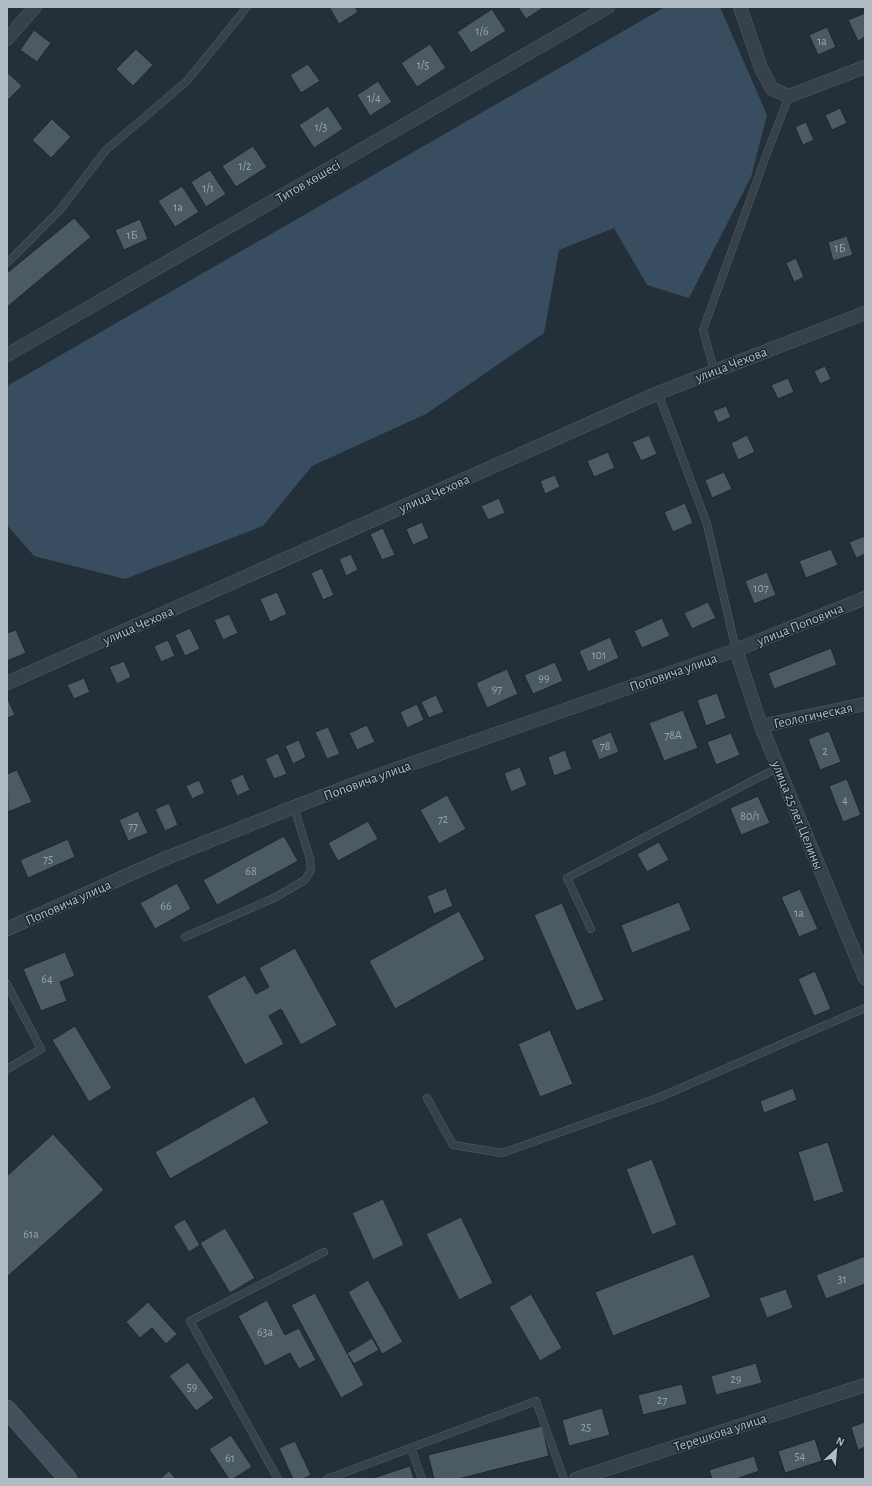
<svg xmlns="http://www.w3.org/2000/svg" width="872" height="1486" font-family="'Alegreya Sans',sans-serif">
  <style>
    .water { fill: #384d5f }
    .building { fill: #4c5a64; stroke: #1e2830 }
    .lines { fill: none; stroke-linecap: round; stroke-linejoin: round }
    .lane-casing { stroke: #555f67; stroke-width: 8 }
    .street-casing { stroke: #555f67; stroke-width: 14 }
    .secondary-casing { stroke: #555f67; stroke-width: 19 }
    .lane { stroke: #374149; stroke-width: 7 }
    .street { stroke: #374149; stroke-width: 13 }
    .secondary { stroke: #45505c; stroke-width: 18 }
    .labels { text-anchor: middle; stroke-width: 3; stroke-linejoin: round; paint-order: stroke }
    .number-label { font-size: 12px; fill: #98a4ad }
    .street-label { font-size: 14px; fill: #b2bcc5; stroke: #1c262e }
  </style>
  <rect width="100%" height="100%" fill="#232f39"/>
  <polygon class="water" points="665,7 720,7 767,115 751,177 689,298 647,285 614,228 559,250 544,333 426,414 312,466 263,526 125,579 34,556 7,525 7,386"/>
  <g class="building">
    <polygon points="329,7 355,7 358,12 339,24"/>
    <polygon points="518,7 544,7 526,19"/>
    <polygon points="492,9 506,31 471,53 457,32"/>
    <polygon points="865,13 865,37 858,41 848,20"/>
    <polygon points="827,27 836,47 818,55 809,35"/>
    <polygon points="34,30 51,43 37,62 20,50"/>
    <polygon points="430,44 446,68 417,87 401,63"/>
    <polygon points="136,49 153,65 133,86 116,69"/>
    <polygon points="308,64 320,81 301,93 290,75"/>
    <polygon points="7,72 22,86 7,101"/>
    <polygon points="378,81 392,102 370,116 357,95"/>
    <polygon points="328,106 343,129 314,148 299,125"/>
    <polygon points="840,108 847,123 832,130 825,115"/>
    <polygon points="52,119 71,137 51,158 32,140"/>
    <polygon points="806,122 814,140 803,145 795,127"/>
    <polygon points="253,146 267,167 236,187 222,166"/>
    <polygon points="210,170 226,194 206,207 191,182"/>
    <polygon points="182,186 199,212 175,227 158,201"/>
    <polygon points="74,218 91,237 7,307 7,273"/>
    <polygon points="140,219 148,239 124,250 115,230"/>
    <polygon points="847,236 853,255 833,261 828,242"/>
    <polygon points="796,258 804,277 794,282 786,263"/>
    <polygon points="825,366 831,379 820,384 814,371"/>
    <polygon points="788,378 794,392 778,399 771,385"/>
    <polygon points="726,406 731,417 718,423 713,411"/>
    <polygon points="649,435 657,454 641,461 632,442"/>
    <polygon points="747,435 755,452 738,460 731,443"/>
    <polygon points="608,452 615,468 594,477 587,461"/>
    <polygon points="724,472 732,489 712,498 705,480"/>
    <polygon points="555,475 560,487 545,494 540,481"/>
    <polygon points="499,498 505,513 488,520 481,506"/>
    <polygon points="685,503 693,523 673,532 664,512"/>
    <polygon points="422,522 429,538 413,545 406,529"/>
    <polygon points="383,528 395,555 382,560 370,534"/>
    <polygon points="865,536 865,554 856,558 849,542"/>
    <polygon points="831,549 838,565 806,578 799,561"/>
    <polygon points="351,554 358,570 346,576 339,559"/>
    <polygon points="322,568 334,595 323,600 311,573"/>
    <polygon points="767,572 776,595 754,604 745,581"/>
    <polygon points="277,592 287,614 270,622 260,599"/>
    <polygon points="708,602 716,618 692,629 684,613"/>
    <polygon points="229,614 238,633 223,640 214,620"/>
    <polygon points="662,618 670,636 642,648 634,631"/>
    <polygon points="190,628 200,649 185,656 175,635"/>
    <polygon points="16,630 26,653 7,661 7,633"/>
    <polygon points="610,637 619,658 588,672 579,651"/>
    <polygon points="168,640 175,656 161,662 154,646"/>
    <polygon points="831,648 837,665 774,689 768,673"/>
    <polygon points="124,661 131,677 117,684 109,667"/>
    <polygon points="555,662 563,681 533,694 524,675"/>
    <polygon points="507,669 518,694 487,708 476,683"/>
    <polygon points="84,678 90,692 74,699 67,685"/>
    <polygon points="717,693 726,718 706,726 697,700"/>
    <polygon points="436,695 444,712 429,718 421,702"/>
    <polygon points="7,697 15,715 7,718"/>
    <polygon points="417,704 424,720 407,728 400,712"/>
    <polygon points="683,710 698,748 664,761 649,723"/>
    <polygon points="367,725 375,742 357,750 349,733"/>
    <polygon points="328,727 340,754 327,759 315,732"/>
    <polygon points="829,731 841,762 820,770 808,739"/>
    <polygon points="611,732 619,752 599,760 591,740"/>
    <polygon points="731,733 740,755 716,765 707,742"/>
    <polygon points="299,740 306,757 293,764 285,746"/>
    <polygon points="565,750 572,769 554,776 548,757"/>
    <polygon points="278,753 287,774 274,779 265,759"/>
    <polygon points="520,767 527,785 511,792 504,773"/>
    <polygon points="17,770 32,802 8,812 7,774"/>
    <polygon points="243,774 250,790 237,796 230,780"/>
    <polygon points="847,779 861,815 843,822 829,786"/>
    <polygon points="199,780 205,793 192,799 186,786"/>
    <polygon points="447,795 466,829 439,844 420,810"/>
    <polygon points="758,796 770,823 741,835 730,808"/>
    <polygon points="169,803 178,825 165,831 155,809"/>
    <polygon points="138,811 148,833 128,841 119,820"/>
    <polygon points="368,821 378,839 338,861 328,843"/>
    <polygon points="284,836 298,861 217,905 203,880"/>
    <polygon points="68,839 75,857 28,878 20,860"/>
    <polygon points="659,842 669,860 647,872 637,854"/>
    <polygon points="177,883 191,909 155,929 140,903"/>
    <polygon points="446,888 453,906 434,914 427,896"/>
    <polygon points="800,889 818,929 799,937 781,897"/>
    <polygon points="679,902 691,930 632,953 621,925"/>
    <polygon points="562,903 604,1000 576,1011 534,915"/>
    <polygon points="459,911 485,959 395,1009 369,961"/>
    <polygon points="295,948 337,1025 301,1045 281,1009 269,1016 284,1044 245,1065 207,996 245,975 256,994 269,987 259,968"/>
    <polygon points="65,952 75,976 60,982 67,1001 41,1011 23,969"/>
    <polygon points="815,971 831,1009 814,1016 798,979"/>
    <polygon points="75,1026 112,1088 89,1102 52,1040"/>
    <polygon points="550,1030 573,1084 540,1097 518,1044"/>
    <polygon points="793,1088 797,1100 764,1113 760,1101"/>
    <polygon points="254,1096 269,1123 170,1179 155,1152"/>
    <polygon points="53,1134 104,1190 7,1277 7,1176"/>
    <polygon points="828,1142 844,1192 814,1202 798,1152"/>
    <polygon points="652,1159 677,1225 652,1235 626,1169"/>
    <polygon points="383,1199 404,1245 373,1260 352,1213"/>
    <polygon points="461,1217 493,1283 459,1300 426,1234"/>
    <polygon points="185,1219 200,1245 189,1252 173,1226"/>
    <polygon points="225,1228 255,1278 230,1293 200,1243"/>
    <polygon points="693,1254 711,1297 613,1336 595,1292"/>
    <polygon points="865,1256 865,1284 826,1299 816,1275"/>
    <polygon points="368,1280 403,1342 382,1354 348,1292"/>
    <polygon points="786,1289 793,1308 767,1318 759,1298"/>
    <polygon points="315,1293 364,1385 341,1398 291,1305"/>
    <polygon points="531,1294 562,1348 540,1361 509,1307"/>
    <polygon points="267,1300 285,1335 299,1328 316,1360 299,1369 290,1353 265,1366 238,1316"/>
    <polygon points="148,1302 177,1334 166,1344 152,1328 140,1338 126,1322"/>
    <polygon points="372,1338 379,1350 354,1364 347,1353"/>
    <polygon points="188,1362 214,1398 196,1411 169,1376"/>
    <polygon points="756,1363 762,1383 716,1395 711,1376"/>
    <polygon points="682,1384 687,1404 643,1415 638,1395"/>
    <polygon points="602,1408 610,1435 569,1446 562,1420"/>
    <polygon points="865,1422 865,1447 858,1450 851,1427"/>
    <polygon points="542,1426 549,1456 458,1479 434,1479 428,1455"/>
    <polygon points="231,1435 252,1467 233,1479 229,1479 209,1449"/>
    <polygon points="815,1439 822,1461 785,1473 778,1451"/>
    <polygon points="295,1441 311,1475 303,1479 293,1479 279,1448"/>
    <polygon points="754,1456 759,1471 736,1479 712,1479 709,1470"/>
    <polygon points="410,1466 414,1479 370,1479"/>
    <polygon points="169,1471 176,1479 160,1479"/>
  </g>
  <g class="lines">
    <g class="lane-casing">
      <g id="lane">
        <polyline points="7,263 60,210 106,150 187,81 247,7"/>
        <polyline points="714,370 703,330 767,153 789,96"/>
        <polyline points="658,393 707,524 736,650"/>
        <polyline points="591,929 567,878 779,767"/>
        <polyline points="185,937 276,897 305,880 311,870 310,859 294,807"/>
        <polyline points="7,984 41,1049 7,1069"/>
        <polyline points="427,1098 453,1145 502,1153 660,1097 865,1008"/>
        <polyline points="411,1448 422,1479"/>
        <polyline points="278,1479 190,1321 324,1252"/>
        <polyline points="327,1479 536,1401 564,1479"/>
      </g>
    </g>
    <g class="street-casing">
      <g id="street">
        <polyline points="740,7 761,68 772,89 789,96 865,67"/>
        <polyline points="7,39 35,7"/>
        <polyline points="7,355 608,7"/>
        <polyline points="736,650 761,726 865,978"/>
        <polyline points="7,683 658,393 865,313"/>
        <polyline points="761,726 865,704"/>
        <polyline points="7,929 164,859 294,807 365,780 736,650 865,598"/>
        <polyline points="576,1479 865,1385"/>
      </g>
    </g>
    <g class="secondary-casing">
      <polyline id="secondary" points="7,1409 68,1479"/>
    </g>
    <use href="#lane" class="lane"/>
    <use href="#street" class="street"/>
    <use href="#secondary" class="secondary"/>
  </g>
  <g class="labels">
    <g class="number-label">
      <text x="482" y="35">1/6</text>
      <text x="822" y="45">1а</text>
      <text x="423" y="69">1/5</text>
      <text x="374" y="102">1/4</text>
      <text x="321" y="131">1/3</text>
      <text x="245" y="170">1/2</text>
      <text x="208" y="192">1/1</text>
      <text x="178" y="211">1а</text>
      <text x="132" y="239">1Б</text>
      <text x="840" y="252">1Б</text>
      <text x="761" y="592">107</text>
      <text x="599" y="659">101</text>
      <text x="544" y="682">99</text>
      <text x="497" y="693">97</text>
      <text x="673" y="739">78А</text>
      <text x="605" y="750">78</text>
      <text x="825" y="755">2</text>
      <text x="845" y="804">4</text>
      <text x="750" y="820">80/1</text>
      <text x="443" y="823">72</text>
      <text x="133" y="830">77</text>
      <text x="48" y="863">75</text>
      <text x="251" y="875">68</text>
      <text x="166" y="910">66</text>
      <text x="799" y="917">1а</text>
      <text x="47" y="983">64</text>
      <text x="31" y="1238">61а</text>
      <text x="842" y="1283">31</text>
      <text x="265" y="1336">63а</text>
      <text x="736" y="1383">29</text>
      <text x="192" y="1391">59</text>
      <text x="662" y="1404">27</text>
      <text x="586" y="1431">25</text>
      <text x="800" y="1460">54</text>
      <text x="230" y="1462">61</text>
    </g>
    <g class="street-label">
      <text transform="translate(308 181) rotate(-30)" y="5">Титов көшесі</text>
      <text transform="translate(731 364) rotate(-21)" y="5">улица Чехова</text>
      <text transform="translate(434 493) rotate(-24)" y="5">улица Чехова</text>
      <text transform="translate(800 624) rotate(-22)" y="5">улица Поповича</text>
      <text transform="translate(138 625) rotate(-24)" y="5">улица Чехова</text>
      <text transform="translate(673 672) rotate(-19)" y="5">Поповича улица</text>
      <text transform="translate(813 715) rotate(-12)" y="5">Геологическая</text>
      <text transform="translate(367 780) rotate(-20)" y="5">Поповича улица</text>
      <text transform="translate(798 815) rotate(68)" y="5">улица 25 лет Целины</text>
      <text transform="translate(68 902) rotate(-24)" y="5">Поповича улица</text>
      <text transform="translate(720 1432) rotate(-18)" y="5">Терешкова улица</text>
    </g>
  </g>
  <rect width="872" height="1486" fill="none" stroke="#b2bcc5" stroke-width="16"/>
  <g transform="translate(836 1450) rotate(26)" stroke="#1c262e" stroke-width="3" paint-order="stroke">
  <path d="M0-3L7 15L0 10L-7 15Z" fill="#b2bcc5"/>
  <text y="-6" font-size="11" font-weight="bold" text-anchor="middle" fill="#b2bcc5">N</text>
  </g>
</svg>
